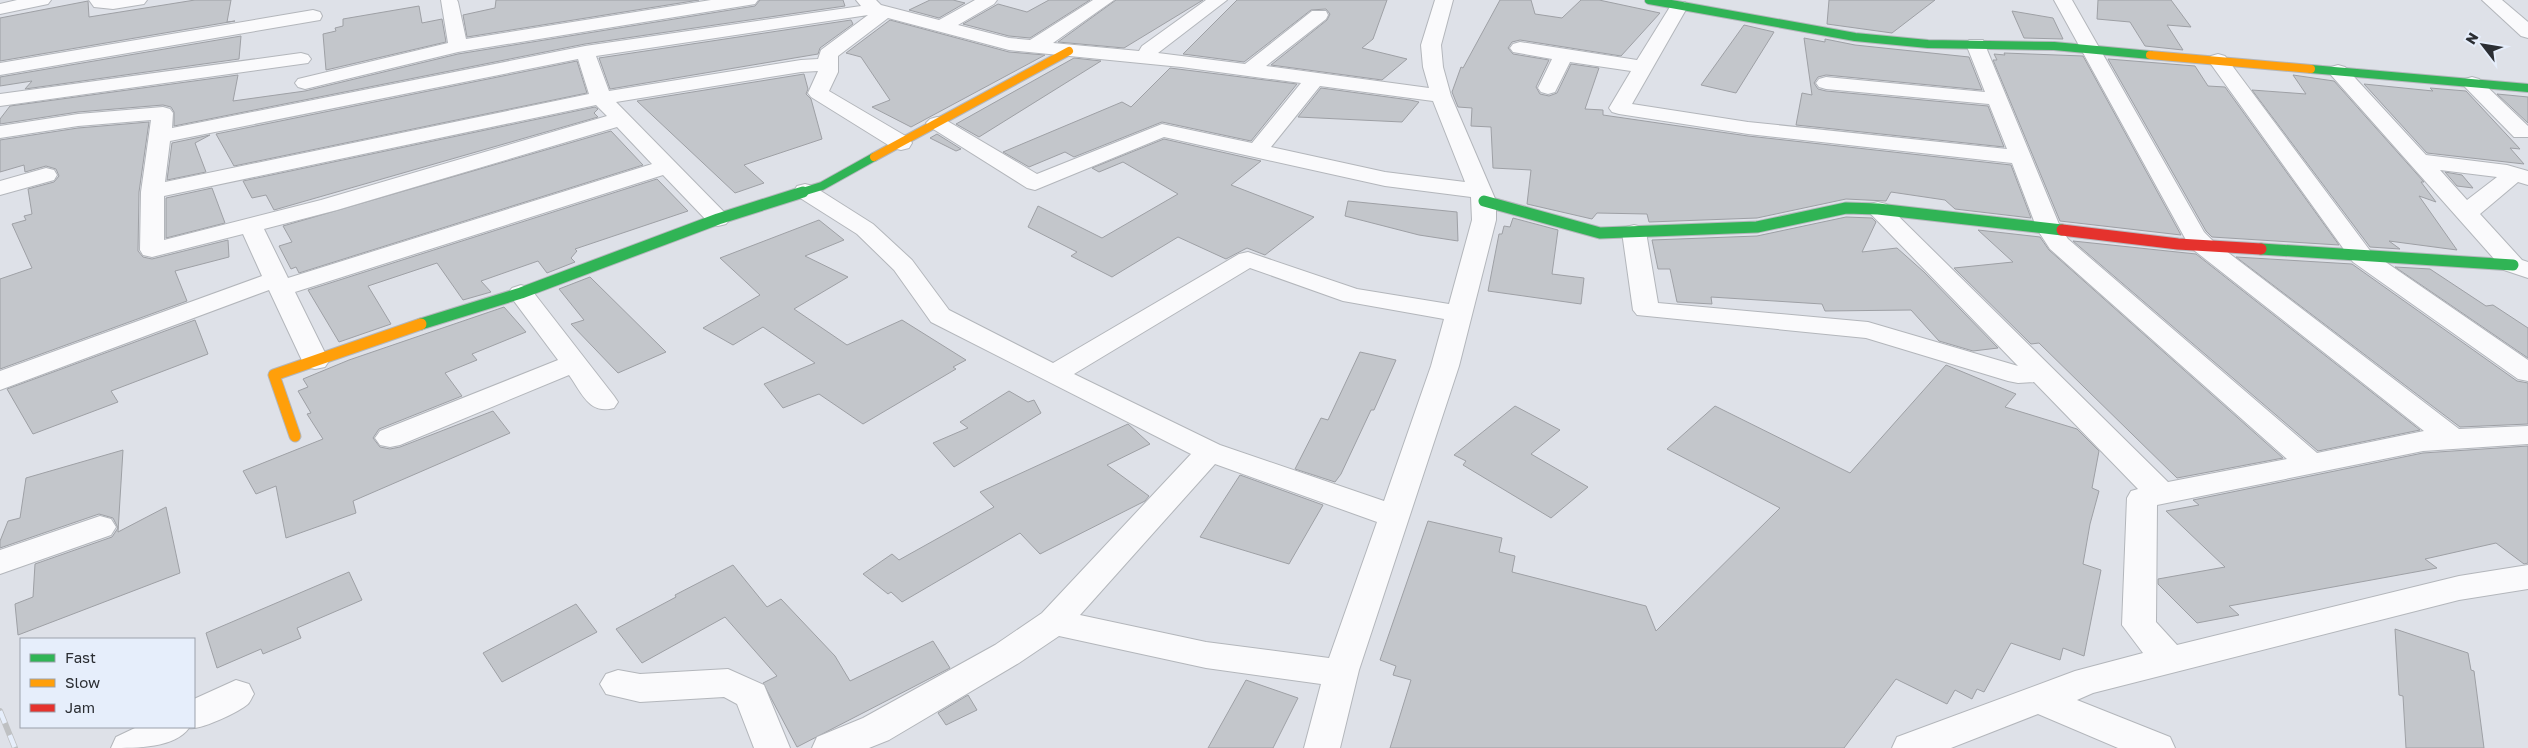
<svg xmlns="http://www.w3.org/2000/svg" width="2528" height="748" font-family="'Golos Text',sans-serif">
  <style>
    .building { fill: #c3c6cb; stroke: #9ea0a5 }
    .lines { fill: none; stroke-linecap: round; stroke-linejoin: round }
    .street-casing { stroke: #b3b6bb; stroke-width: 2 }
    .fast-far1-casing { stroke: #b3b6bb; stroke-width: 10 }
    .fast-casing { stroke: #b3b6bb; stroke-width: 13 }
    .slow-far1-casing { stroke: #b3b6bb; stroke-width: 10 }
    .slow-casing { stroke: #b3b6bb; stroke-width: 13 }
    .jam-casing { stroke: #b3b6bb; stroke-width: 13 }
    .street { fill: #fafafc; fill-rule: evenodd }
    .fast-far1 { stroke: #30b455; stroke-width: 8 }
    .fast { stroke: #30b455; stroke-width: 11 }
    .slow-far1 { stroke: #ff9f0a; stroke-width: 8 }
    .slow { stroke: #ff9f0a; stroke-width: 11 }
    .jam { stroke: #e5322d; stroke-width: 11 }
    .rail-casing { stroke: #bfc1c3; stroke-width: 6 }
    .rail { stroke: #e6eefb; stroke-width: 4.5; stroke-dasharray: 13; stroke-linecap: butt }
  </style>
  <rect width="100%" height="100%" fill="#dee1e8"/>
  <g class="building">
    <polygon points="195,0 231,0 227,22 235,21 0,61 0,18 88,1 89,17"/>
    <polygon points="496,0 699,0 467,37 463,15 495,8"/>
    <polygon points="760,0 843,0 845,6 585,44 174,126 174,112 171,107 163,105 78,112 0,124 0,119 10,106 238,75 233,101 305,91 458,54 755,6"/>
    <polygon points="930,0 953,0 965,3 939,18 909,10"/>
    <polygon points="1049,0 1090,0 1030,38 1009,36 963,24 998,4 1027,12"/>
    <polygon points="1116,0 1203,0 1124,48 1058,42"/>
    <polygon points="1237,0 1387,0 1373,39 1362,48 1407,59 1382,80 1271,65 1327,20 1330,14 1326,9 1311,10 1244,62 1183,54"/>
    <polygon points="1500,0 1531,0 1535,14 1562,18 1581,0 1599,0 1660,13 1621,56 1520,40 1512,42 1508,48 1513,54 1549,60 1536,87 1540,94 1549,96 1557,93 1571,64 1599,68 1585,109 1603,110 1603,115 1748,136 2011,165 2031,218 1955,209 1945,200 1891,192 1886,201 1846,199 1757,218 1649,222 1647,214 1597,213 1592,219 1527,204 1531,170 1493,168 1491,127 1471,126 1472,108 1458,107 1452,92 1461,67 1463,68"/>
    <polygon points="1829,0 1935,0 1892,33 1827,24"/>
    <polygon points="2098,0 2171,0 2191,27 2167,25 2183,50 2145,46 2130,22 2097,19"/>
    <polygon points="419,6 422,23 442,19 446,42 326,70 323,34 336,31 335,28 343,26 343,19"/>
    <polygon points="2012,11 2053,18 2063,39 2024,38"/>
    <polygon points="851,20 853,24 820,48 818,54 610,89 599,58"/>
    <polygon points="890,20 1009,52 1045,55 911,127 872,107 890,100 861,57 846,53"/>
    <polygon points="1744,25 1774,32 1736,93 1701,85"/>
    <polygon points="241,36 239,59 25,89 32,81 0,86 0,77"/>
    <polygon points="1804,38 1825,42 1825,39 1855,45 1969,57 1982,90 1826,75 1818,77 1814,83 1818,89 1826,91 1988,106 2004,147 1796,125 1802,93 1812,95"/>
    <polygon points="2004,53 2083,56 2181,235 2060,221 1993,60 1997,60 1994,54 2005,55"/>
    <polygon points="1074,58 1101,61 979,137 956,124"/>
    <polygon points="2108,59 2195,66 2208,86 2225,87 2339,245 2212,237 2206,231"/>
    <polygon points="577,61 587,93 234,166 216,134"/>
    <polygon points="1170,68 1297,84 1251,141 1162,122 1074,157 1065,152 1029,167 1003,152 1122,102 1131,107"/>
    <polygon points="804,74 808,89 806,94 811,99 822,139 744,165 764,183 735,193 637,101"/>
    <polygon points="2293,75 2334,81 2424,182 2421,182 2436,202 2419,196 2457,250 2389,241 2400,249 2370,247 2252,90 2306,94"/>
    <polygon points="2364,84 2433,91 2430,88 2466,91 2520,149 2510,148 2524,164 2427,153"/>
    <polygon points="1321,88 1410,100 1419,102 1402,122 1298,117"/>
    <polygon points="2497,94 2528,97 2528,123"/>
    <polygon points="595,107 598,109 594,113 598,117 274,210 266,195 252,198 243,181"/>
    <polygon points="149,122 139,192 138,251 143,257 152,259 228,240 229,257 175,271 187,301 0,369 0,279 32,268 12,224 26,220 24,216 32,214 28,189 54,182 59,176 56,169 46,166 25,172 24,165 0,172 0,140 78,128"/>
    <polygon points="611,131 643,165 299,273 296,267 291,269 279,246 292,242 283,226"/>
    <polygon points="937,134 961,149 956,151 930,138"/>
    <polygon points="210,135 195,143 206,172 167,180 172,143"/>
    <polygon points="1164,139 1261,161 1231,185 1314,217 1265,255 1247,248 1226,259 1178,237 1112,277 1071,256 1077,252 1028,227 1038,206 1102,238 1178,194 1123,162 1099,172 1092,168"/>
    <polygon points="2445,172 2462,175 2473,188 2457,186"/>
    <polygon points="657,179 688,211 575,249 577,251 571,258 575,262 547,273 538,261 481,281 491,292 463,300 437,263 368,286 391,324 339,342 308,290"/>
    <polygon points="212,188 225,223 166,238 166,198"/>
    <polygon points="1348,201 1457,212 1458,241 1419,235 1345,216"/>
    <polygon points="1846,217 1872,218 1876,222 1862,252 1897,248 1924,272 1998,348 1973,351 1939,341 1911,310 1825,311 1822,304 1711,297 1712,304 1677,302 1670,269 1658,269 1652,240 1757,236"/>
    <polygon points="1513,218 1558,230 1552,274 1584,278 1581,304 1488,291 1499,234 1502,234 1504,226 1510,227"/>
    <polygon points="819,220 844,240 805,256 848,277 794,309 847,345 902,320 966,360 953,367 956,369 863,424 819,394 783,408 764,384 815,363 763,327 733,345 703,328 760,295 720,258"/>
    <polygon points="1978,230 2040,237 2049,250 2283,458 2177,478 2039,343 2031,344 1954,268 2013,262"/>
    <polygon points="2073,241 2196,254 2420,430 2318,451"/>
    <polygon points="2236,257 2352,264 2517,381 2528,383 2528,424 2460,427"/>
    <polygon points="2395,267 2430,269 2486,306 2493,305 2528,328 2528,358"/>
    <polygon points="590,277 666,352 618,373 571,324 584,320 559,289"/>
    <polygon points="504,307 526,332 472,354 477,360 445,373 462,396 379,429 373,438 380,447 390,449 400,447 493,411 510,433 353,501 356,513 286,538 276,486 256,494 243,471 323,439 307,414 311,413 298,391 308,387 303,379 349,360"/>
    <polygon points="195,320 208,354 111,391 118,402 33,434 7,389"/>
    <polygon points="1360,352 1396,360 1374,410 1371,410 1341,474 1335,482 1295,469 1321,418 1328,420"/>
    <polygon points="1946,365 2016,394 2005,407 2077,429 2099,451 2092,488 2099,491 2090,524 2083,564 2101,570 2084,656 2063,648 2060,660 2011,643 1984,692 1977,689 1972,699 1955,690 1947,704 1896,679 1844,748 1390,748 1411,680 1393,675 1396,666 1380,660 1428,521 1502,538 1499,552 1515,556 1512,572 1646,606 1656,631 1780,508 1667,449 1715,406 1850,473"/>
    <polygon points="1009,391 1028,402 1034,400 1041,413 954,467 933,443 968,428 960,422"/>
    <polygon points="1515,406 1560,430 1531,454 1588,487 1551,518 1463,465 1466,461 1454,455"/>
    <polygon points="1128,424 1150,444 1107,465 1149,496 1145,501 1040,554 1020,533 902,602 891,592 888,594 863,574 892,554 899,560 994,507 980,492"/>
    <polygon points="2528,446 2528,563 2524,564 2496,543 2425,559 2437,568 2229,606 2239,615 2197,623 2158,584 2158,579 2225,567 2166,511 2199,505 2193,500 2423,453"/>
    <polygon points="123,450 118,532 166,507 180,573 18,635 15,604 33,597 35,564 112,537 118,528 113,518 99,514 0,548 0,541 8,521 20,518 26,478"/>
    <polygon points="1240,475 1323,505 1289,564 1200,537"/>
    <polygon points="733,565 767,607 781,599 835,656 850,681 933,641 950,668 797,747 763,683 777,676 725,617 642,663 616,629 676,597 675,595"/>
    <polygon points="349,572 362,600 297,628 301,638 263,654 261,649 217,668 206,633"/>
    <polygon points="576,604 597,632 502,682 483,653"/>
    <polygon points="2395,629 2468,653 2471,670 2474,671 2484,748 2406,748 2403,696 2399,695"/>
    <polygon points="1246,680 1298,698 1273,748 1208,748"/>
    <polygon points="968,695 977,710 946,725 938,713"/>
  </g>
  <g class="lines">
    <g class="street-casing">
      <g id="street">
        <polygon points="17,0 51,0 48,4 0,14 0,4"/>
        <polygon points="89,0 147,0 144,4 113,9 94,7"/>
        <polygon points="441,0 457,0 458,2 466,39 711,0 758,0 755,4 749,5 458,52 305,89 298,87 295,83 298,79 448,43"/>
        <path d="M 856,0 L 876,0 L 881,5 L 939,20 L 975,0 L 997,0 L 994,4 L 958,25 L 1009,38 L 1030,40 L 1093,0 L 1114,0 L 1053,43 L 1139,51 L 1142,46 L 1206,0 L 1227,0 L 1158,53 L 1245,64 L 1312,11 L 1326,11 L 1328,15 L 1326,19 L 1266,66 L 1429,88 L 1423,67 L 1421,45 L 1435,0 L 1453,0 L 1441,45 L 1443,67 L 1451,96 L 1496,201 L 1496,220 L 1459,366 L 1359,670 L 1340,748 L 1304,748 L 1321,684 L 1206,668 L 1059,636 L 1019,663 L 889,740 L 869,748 L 812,748 L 817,737 L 863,718 L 995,645 L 1042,613 L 1191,454 L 931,322 L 894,270 L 857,234 L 797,196 L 794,191 L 797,186 L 805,184 L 813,186 L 873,224 L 912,260 L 949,310 L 1053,363 L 1239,254 L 1248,252 L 1357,289 L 1449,304 L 1472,220 L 1471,197 L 1385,186 L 1164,137 L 1035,190 L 1027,188 L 930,127 L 926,123 L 930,119 L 937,117 L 944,119 L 1037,174 L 1162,124 L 1252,143 L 1301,83 L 1181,67 L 1009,50 L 888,18 L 838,56 L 838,72 L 829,91 L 909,138 L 912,143 L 909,148 L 901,150 L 893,148 L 811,97 L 808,93 L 818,71 L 801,72 L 616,102 L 726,214 L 730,219 L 726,224 L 718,226 L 710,224 L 663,175 L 295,292 L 329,361 L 325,367 L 315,369 L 305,367 L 269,290 L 0,390 L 0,371 L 262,276 L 243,234 L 152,257 L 143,255 L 140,250 L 141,192 L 151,120 L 78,126 L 0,138 L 0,126 L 78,114 L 163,107 L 170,109 L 173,113 L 172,128 L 585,46 L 861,6 ZM 868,15 L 821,50 L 818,59 L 801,60 L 609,91 L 596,56 ZM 578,59 L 589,94 L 165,182 L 170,141 ZM 1320,86 L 1433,101 L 1465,182 L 1385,172 L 1271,147 ZM 596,105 L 607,116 L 321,200 L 164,240 L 164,196 ZM 617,127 L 652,164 L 288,278 L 264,229 L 337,210 ZM 1250,268 L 1343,301 L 1444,319 L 1431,366 L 1384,501 L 1220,445 L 1074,374 ZM 1215,464 L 1377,522 L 1329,658 L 1206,642 L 1080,615 Z"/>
        <polygon points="2054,0 2072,0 2204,232 2213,241 2459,429 2528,426 2528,444 2423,451 2157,505 2156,622 2177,645 2459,576 2528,565 2528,589 2459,600 2093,693 2077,700 2170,737 2175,748 2118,748 2038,714 1951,748 1892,748 1897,737 2075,671 2143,653 2122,625 2127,498 2131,491 2138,489 2034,382 2018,383 2008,381 1866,338 1637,315 1633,310 1622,232 1626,227 1634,225 1642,227 1646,232 1658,303 1868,322 2018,366 1866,209 1870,204 1878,202 1886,204 2168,482 2287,459 2050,249 2037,229 2012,163 1748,134 1619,114 1612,112 1609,108 1631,71 1570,62 1555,92 1548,94 1541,92 1538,88 1552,59 1513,52 1510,48 1513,44 1520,42 1637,60 1673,2 1685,2 1688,6 1632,104 1748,122 2007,149 1989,104 1826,89 1819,87 1816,83 1819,79 1826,77 1985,92 1966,44 1969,40 1983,40 2061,229 2068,239 2317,453 2424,431 2195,251 2186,240"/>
        <polygon points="2482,0 2502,0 2528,22 2528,38 2521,36"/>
        <polygon points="313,10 320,12 322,16 320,20 0,75 0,63"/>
        <polygon points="301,53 308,55 311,59 308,63 0,106 0,94"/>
        <polygon points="2218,54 2225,56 2371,252 2528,360 2528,381 2518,379 2353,262 2208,60 2211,56"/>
        <path d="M 2338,65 L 2345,67 L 2426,155 L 2507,165 L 2528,171 L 2528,185 L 2518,182 L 2480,214 L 2522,260 L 2528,262 L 2528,278 L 2504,270 L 2331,75 L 2328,71 L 2331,67 ZM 2440,170 L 2497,177 L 2467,200 Z"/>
        <polygon points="2472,77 2479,79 2528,126 2528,137 2514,137 2465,87 2462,83 2465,79"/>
        <polygon points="46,168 54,170 57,175 54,180 0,195 0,181"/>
        <path d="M 521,285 L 530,288 L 614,396 L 618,402 L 614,408 C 589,415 582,393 569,375 L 400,445 L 390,447 L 380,445 L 375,438 L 380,431 L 558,360 L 508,293 L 512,288 Z"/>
        <polygon points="100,516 111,519 116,527 111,535 0,574 0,550"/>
        <polygon points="728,669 764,685 790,748 754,748 737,704 724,697 640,702 606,694 600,684 606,674 618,670 640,674"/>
        <path d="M 236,680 L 249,684 L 254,694 C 252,697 250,702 248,704 C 239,712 199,731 189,728 C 175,748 137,748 111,748 L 116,737 L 137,727 L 194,727 L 194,699 Z"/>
      </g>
    </g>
    <g class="fast-far1-casing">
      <g id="fast-far1">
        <polyline points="1649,0 1855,37 1928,44 2054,46 2150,55"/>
        <polyline points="2311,69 2528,88"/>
        <polyline points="799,193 822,186 874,157"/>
      </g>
    </g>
    <g class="fast-casing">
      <g id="fast">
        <polyline points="1484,201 1600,233 1757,227 1846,208 1878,209 2062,230"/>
        <polyline points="2261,249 2513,265"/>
        <polyline points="421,324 521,293 718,219 803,192"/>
      </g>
    </g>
    <g class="slow-far1-casing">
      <g id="slow-far1">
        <polyline points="2150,55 2311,69"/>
        <polyline points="874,157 1069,51"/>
      </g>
    </g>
    <g class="slow-casing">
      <polyline id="slow" points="295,436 274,375 421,324"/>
    </g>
    <g class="jam-casing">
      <polyline id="jam" points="2062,230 2178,244 2261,249"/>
    </g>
    <use href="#street" class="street"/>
    <use href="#fast-far1" class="fast-far1"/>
    <use href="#fast" class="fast"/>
    <use href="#slow-far1" class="slow-far1"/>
    <use href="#slow" class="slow"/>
    <use href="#jam" class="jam"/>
    <g class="rail-casing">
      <polyline id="rail" points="0,711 15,748"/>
    </g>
    <use href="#rail" class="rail"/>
  </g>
  <rect x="20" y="638" width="175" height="90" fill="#e6eefb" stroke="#9ba1ab"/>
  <rect x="30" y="654" width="25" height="8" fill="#30b455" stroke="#9ba1ab"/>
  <text x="65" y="663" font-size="15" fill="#2b2e33">Fast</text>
  <rect x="30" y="679" width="25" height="8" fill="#ff9f0a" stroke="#9ba1ab"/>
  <text x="65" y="688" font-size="15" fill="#2b2e33">Slow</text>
  <rect x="30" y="704" width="25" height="8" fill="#e5322d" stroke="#9ba1ab"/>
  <text x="65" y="713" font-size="15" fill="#2b2e33">Jam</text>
  <g transform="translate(2483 45) rotate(301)" stroke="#e6eefb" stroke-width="4" paint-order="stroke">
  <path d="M0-4L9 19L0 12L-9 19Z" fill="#2b2e33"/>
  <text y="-8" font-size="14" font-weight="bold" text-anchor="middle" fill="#2b2e33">N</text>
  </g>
</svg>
